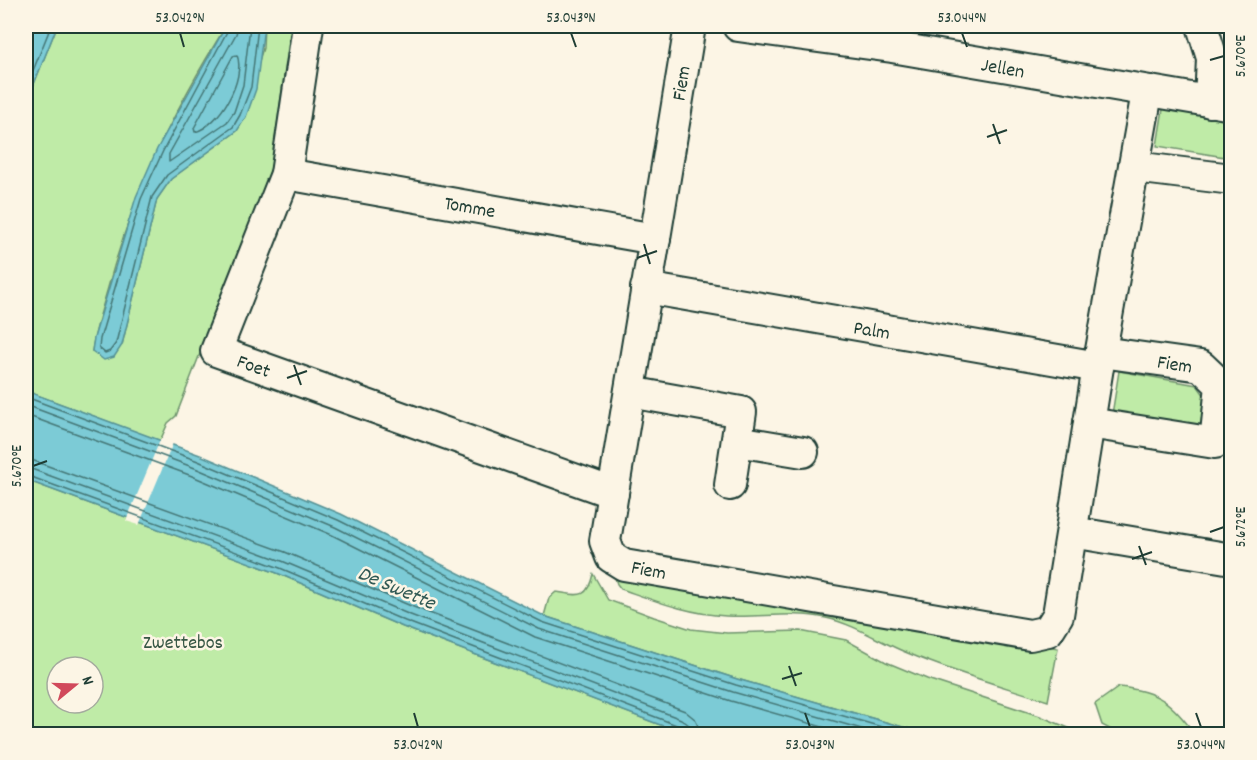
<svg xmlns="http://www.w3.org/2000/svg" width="1257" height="760" font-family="Dekko,sans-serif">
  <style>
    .green { fill: #bfeba7; stroke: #6f946e; stroke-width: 1.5; fill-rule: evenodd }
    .water { fill: #7bcbd6; stroke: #569295; stroke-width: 1.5 }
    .pier { fill: #fcf5e5 }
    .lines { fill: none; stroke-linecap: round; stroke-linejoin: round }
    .shore { stroke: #447675; stroke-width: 1.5 }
    .minor-casing { stroke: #1f3d34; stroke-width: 34 }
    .minor { stroke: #fcf5e5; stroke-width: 30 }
    .ticks { fill: none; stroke: #1f3d34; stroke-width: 2 }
    .labels { text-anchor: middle; stroke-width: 5; stroke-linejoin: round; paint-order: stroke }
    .street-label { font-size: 20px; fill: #1f3d34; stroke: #fcf5e5 }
    .park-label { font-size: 20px; fill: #375745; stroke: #fcf5e5 }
    .water-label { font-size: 21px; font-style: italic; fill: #315954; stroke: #fcf5e5 }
    .neatline { fill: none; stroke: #1f3d34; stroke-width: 2 }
    .ticks-label { font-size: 15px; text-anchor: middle; fill: #1f3d34 }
  </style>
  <rect width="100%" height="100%" fill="#fcf5e5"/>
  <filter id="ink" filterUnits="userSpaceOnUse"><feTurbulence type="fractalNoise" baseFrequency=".0167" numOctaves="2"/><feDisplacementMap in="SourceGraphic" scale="12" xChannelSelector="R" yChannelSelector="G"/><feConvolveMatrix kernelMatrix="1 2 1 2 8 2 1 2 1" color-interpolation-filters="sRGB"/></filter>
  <g filter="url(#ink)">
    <g class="green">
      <path d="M 57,26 L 226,26 C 174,110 135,188 109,284 C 103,306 95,328 92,351 L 122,345 L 157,199 L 171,179 L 237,131 L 263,48 L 264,26 L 291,26 L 271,169 L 176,416 L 168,423 L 160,441 L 26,391 L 26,104 Z"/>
      <polygon points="1164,103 1231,114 1231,158 1157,146"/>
      <polygon points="1119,371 1197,385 1210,403 1205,438 1111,421"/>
      <path d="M 26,480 L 277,573 L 403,627 L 684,734 L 26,734 ZM 57,667 L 93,667 L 93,703 L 57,703 Z"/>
      <path d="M 612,569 L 1058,648 L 1048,701 C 1002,686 955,673 910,654 C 881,643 857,625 826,618 C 793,611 760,618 726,616 C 689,614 656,601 621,589 L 617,584 Z"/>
      <path d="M 593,574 L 608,600 L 654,617 L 691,629 L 727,633 L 800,631 L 846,640 L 886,662 L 927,679 L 1040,716 L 1083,734 L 927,734 L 737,679 L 544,616 L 549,598 L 556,592 C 578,595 587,601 593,574 Z"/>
      <path d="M 1119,687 C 1159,691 1172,703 1195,734 L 1119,734 L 1102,725 L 1095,704 Z"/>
    </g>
    <g class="water">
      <polygon points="26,26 57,26 26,104"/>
      <polygon points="226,26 264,26 256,89 246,117 237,131 171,179 157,199 122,345 114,357 104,360 92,351 94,338 136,197 157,149"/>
      <polygon points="26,391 200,455 341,514 544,616 737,679 927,734 684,734 403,627 277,573 26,480"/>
    </g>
    <polygon class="pier" points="161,438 173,443 139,525 126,521"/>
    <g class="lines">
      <g class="shore">
        <polyline points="230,26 163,151 141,199 100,339 99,348 105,353 110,351 116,343 152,197 167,175 233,127 240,115 251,87 258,26"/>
        <polyline points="238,26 236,34 169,154 169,162 227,122 234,112 243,85 250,26"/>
        <path d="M 237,55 C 246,79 220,125 195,132 L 194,128 L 233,56 Z"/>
        <polyline points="26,88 51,26"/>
        <polyline points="26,397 198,461 338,520 542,622 736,685 906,734"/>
        <polyline points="26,405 195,468 335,527 539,629 733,692 879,734"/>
        <polyline points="26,415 192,476 332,535 535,637 731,701 847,734"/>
        <polyline points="26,458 285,552 411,606 685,711 696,720 700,734"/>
        <polyline points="26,467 282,561 408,614 681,719 689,725 691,734"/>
        <polyline points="26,475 280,568 405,621 679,726 683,734"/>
      </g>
      <g class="minor-casing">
        <g id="minor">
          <polyline points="308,26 286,174 216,351 613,493"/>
          <polyline points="690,26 605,541 611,557 624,565 1030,635 1048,631 1058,615 1098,367 1147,93"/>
          <polyline points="738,26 892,47 1232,105"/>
          <polyline points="1202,26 1212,58 1210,102"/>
          <polyline points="1134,167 1232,179"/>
          <polyline points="286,174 655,239"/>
          <polyline points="646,288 1098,367"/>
          <polyline points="630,392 741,412 730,485"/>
          <polyline points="1089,423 1215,443 1221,385 1201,366 1101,352"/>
          <polyline points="737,441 803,452"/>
          <polyline points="1072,532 1232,559"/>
        </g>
      </g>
      <use href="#minor" class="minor"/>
    </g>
  </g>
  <path class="ticks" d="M 180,33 L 184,47M 571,33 L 576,47M 962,33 L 967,47M 1210,60 L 1224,56M 993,124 L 1000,144M 987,137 L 1007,130M 644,244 L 650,264M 637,258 L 657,251M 294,365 L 301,385M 287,378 L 307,371M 33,466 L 47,461M 1210,532 L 1224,527M 1139,546 L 1146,565M 1132,559 L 1152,552M 789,666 L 796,686M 782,679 L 802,673M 414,713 L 418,727M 805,713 L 810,727M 1196,713 L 1201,727"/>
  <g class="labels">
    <g class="street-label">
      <text transform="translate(1003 67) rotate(10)" y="7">Jellen</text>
      <text transform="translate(680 83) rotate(-81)" y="7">Fiem</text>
      <text transform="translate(470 206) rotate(10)" y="7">Tomme</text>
      <text transform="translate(872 329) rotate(9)" y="7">Palm</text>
      <text transform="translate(1175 363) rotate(9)" y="7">Fiem</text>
      <text transform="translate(254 365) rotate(20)" y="7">Foet</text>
      <text transform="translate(649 569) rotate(11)" y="7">Fiem</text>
    </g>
    <g class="park-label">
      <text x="183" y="648">Zwettebos</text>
    </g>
    <g class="water-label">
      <text transform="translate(397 587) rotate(23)" y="7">De Swette</text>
    </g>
  </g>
  <rect width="1257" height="760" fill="none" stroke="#fcf5e5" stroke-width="66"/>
  <g transform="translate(75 685) rotate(71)"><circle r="28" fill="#fcf5e5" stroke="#a4ab9e" stroke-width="1.5"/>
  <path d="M0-4.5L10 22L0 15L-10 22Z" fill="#d1495b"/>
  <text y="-9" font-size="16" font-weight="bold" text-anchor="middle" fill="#1f3d34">N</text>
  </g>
  <rect x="33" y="33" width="1191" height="694" class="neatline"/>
  <g class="ticks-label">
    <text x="180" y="22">53.042°N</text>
    <text x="571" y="22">53.043°N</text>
    <text x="962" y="22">53.044°N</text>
    <text transform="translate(1240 56) rotate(-90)" y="5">5.670°E</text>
    <text transform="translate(16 466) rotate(-90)" y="5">5.670°E</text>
    <text transform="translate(1240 527) rotate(-90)" y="5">5.672°E</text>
    <text x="418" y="749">53.042°N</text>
    <text x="810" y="749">53.043°N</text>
    <text x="1201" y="749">53.044°N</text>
  </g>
</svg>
